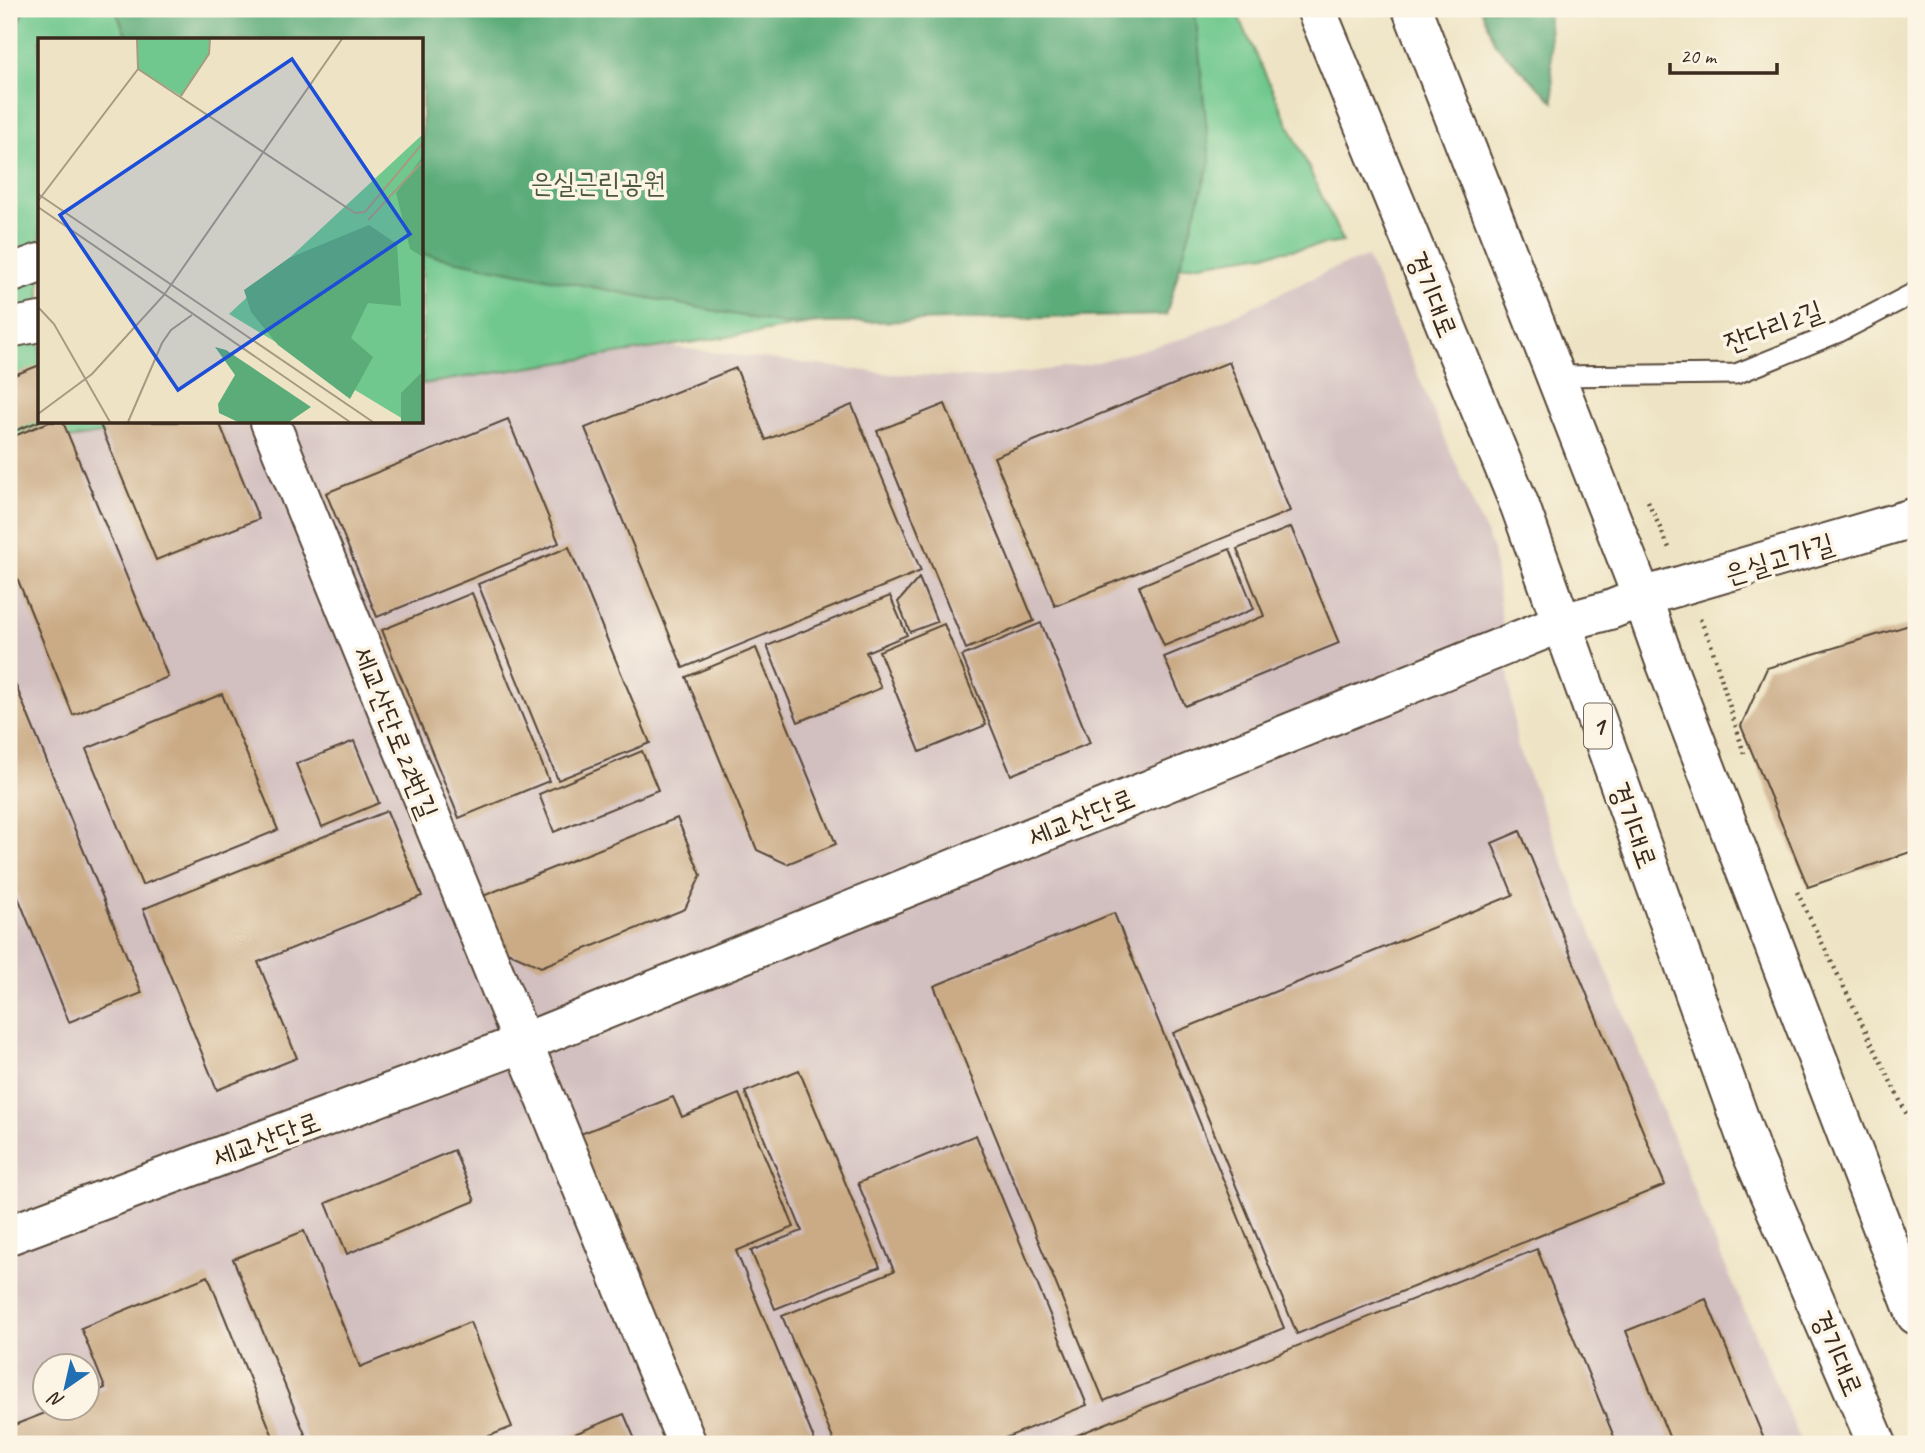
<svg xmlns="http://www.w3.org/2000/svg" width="1925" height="1453" font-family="Caveat,'Poor Story',sans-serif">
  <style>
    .industrial { fill: #d2bfc0; fill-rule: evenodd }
    .green { fill: #70c88e; stroke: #567956; stroke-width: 2 }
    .forest { fill: #5cac79; stroke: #4c6b4c; stroke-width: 2 }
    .building { fill: #caab86 }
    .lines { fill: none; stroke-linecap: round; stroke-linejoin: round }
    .service-casing { stroke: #564637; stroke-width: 23 }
    .minor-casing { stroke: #564637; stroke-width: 42 }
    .tertiary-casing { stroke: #564637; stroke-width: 42 }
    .primary-casing { stroke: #564637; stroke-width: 42 }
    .path { stroke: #564637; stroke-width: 4.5; stroke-dasharray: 2 5; stroke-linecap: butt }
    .service { stroke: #fff; stroke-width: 19 }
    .minor { stroke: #fff; stroke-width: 38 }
    .tertiary { stroke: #fff; stroke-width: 38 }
    .primary { stroke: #fff; stroke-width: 38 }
    .labels { text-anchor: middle; stroke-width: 7; stroke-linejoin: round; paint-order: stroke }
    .shield { fill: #fcf5e5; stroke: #75675a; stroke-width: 2 }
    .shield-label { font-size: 26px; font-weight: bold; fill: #3b2a1e }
    .park-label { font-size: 28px; fill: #4b5940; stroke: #fcf5e5 }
    .street-label { font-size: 28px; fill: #3b2a1e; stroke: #fcf5e5 }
    .inset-road { fill: none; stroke: #a69a82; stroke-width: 2 }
    .view { fill: #1d4ed8; fill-opacity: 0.15; stroke: #1d4ed8; stroke-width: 3.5 }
    .inset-edge { fill: none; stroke: #3b2a1e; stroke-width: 3.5 }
  </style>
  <rect width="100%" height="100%" fill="#fcf5e5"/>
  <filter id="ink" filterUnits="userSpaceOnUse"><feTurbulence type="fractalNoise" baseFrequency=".0143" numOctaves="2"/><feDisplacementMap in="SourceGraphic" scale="14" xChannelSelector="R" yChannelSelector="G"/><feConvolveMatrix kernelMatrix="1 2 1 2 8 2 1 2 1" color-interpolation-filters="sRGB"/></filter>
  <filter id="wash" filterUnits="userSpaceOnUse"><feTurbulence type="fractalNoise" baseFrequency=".00686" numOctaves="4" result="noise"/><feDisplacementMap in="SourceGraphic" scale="28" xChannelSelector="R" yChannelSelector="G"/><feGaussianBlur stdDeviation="1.57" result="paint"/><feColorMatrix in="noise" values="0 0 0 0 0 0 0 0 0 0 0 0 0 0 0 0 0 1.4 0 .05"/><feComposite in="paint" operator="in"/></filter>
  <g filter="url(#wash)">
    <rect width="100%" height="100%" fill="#eee4c5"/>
    <path class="industrial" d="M 1367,257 L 1493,550 L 1517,745 L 1711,1233 L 1802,1444 L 9,1444 L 9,296 L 40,422 L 422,422 L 422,322 L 662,346 L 892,374 L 986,378 L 1090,364 L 1188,337 L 1330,270 ZM 46,1366 L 88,1366 L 88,1408 L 46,1408 Z"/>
    <polygon class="green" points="9,9 1235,9 1343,242 422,384 422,40 40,40 40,422 179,422 9,448"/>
    <g class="forest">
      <polygon points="9,9 24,9 9,53"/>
      <polygon points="115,9 1195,9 1210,162 1166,315 783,324 422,254 422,40 128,40"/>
      <polygon points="1481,9 1548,9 1554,102 1495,44"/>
    </g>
    <g id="blocks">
      <g class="building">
        <polygon points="1229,362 1290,511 1055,606 994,457"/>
        <polygon points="40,365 40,421 9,433 9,377"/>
        <polygon points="736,368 766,440 852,405 921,571 683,668 585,428"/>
        <polygon points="945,404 1034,621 966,649 877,431"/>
        <polygon points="508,419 559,543 377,617 326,493"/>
        <polygon points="49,422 63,422 168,677 73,715 9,558 9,438"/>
        <polygon points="99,422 219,422 259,519 156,560"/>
        <polygon points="1291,527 1339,643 1185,706 1164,657 1264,616 1237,549"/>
        <polygon points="569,547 650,743 558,780 478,584"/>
        <polygon points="1230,549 1254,609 1164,646 1139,586"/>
        <polygon points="919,578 937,622 910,632 898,602"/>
        <polygon points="472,593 549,781 459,818 382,630"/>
        <polygon points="890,596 907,635 866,652 881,688 798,722 767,646"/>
        <polygon points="1041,623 1090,743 1011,775 962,656"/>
        <polygon points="1916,623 1916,850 1808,887 1741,726 1767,668"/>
        <polygon points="944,624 986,725 920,752 879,651"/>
        <polygon points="756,648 836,844 787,864 757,850 686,677"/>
        <polygon points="9,669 142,993 69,1022 9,875"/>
        <polygon points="222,694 278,830 142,885 86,749"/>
        <polygon points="354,741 379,803 322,827 296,764"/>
        <polygon points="642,751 658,790 554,832 539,794"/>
        <polygon points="387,811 422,896 258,962 297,1058 217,1090 143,909"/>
        <polygon points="677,818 701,875 685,909 541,967 505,951 483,896"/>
        <polygon points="1520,831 1665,1185 1297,1334 1173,1033 1513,895 1492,843"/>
        <polygon points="1114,913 1284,1328 1104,1401 934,986"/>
        <polygon points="799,1070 880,1267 775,1309 751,1251 802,1231 745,1092"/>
        <polygon points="739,1094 794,1227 736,1251 816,1444 693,1444 568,1139 673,1097 682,1117"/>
        <polygon points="976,1135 1087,1405 990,1444 835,1444 782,1316 894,1271 858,1183"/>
        <polygon points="454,1150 475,1201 347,1254 326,1203"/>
        <polygon points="304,1231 360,1367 470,1322 512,1427 469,1444 309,1444 233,1259"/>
        <polygon points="1537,1249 1617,1444 1055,1444"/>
        <polygon points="208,1276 276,1444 9,1444 9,1427 58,1408 88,1408 88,1395 105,1388 81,1328"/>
        <polygon points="1706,1299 1766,1444 1672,1444 1626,1331"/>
        <polygon points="624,1414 637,1444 549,1444 577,1433"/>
      </g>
    </g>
  </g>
  <g filter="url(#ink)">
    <use href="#blocks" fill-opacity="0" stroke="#564637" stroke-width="2"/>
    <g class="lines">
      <g class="service-casing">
        <polyline id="service" points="1555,376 1736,374 1839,332 1916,292"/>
      </g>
      <g class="minor-casing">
        <g id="minor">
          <polyline points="9,274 40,263"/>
          <polyline points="523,1043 687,1444"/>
        </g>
      </g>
      <g class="tertiary-casing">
        <g id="tertiary">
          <polyline points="9,328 40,322"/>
          <polyline points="270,422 523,1043"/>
          <polyline points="9,1235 523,1043 1561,623 1610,610 1642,597 1916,517"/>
        </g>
      </g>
      <g class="primary-casing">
        <g id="primary">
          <polyline points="1316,9 1520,506 1752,1154 1877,1444"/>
          <polyline points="1412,9 1642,597 1663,656 1916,1315"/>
        </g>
      </g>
      <g class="path">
        <polyline points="1648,501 1670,550"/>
        <polyline points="1700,619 1710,641 1745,757"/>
        <polyline points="1797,892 1916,1133"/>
      </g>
      <use href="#service" class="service"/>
      <use href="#minor" class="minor"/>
      <use href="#tertiary" class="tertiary"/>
      <use href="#primary" class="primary"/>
    </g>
  </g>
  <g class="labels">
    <rect class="shield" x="1584" y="703.5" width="28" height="45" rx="5"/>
    <g class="shield-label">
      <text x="1598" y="735">1</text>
    </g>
    <g class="park-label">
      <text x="598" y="192">은실근린공원</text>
    </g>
    <g class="street-label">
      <text transform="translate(1433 294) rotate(68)" y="10">경기대로</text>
      <text transform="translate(1773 326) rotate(-20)" y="10">잔다리2길</text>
      <text transform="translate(1779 558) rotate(-17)" y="10">은실고가길</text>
      <text transform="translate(396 732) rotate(68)" y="10">세교산단로22번길</text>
      <text transform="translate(1081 817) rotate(-22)" y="10">세교산단로</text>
      <text transform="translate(1634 825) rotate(70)" y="10">경기대로</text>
      <text transform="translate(266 1139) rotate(-20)" y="10">세교산단로</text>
      <text transform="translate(1838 1353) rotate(67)" y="10">경기대로</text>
    </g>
  </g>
  <g transform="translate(38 38)">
    <rect width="385" height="385" fill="#eee4c5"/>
    <path d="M 99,1 L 172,1 L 171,16 L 143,58 L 100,31 ZM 385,96 L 385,384 L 370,384 L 191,276 Z" fill="#70c88e"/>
    <path d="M 385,118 L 385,219 L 372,211 L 358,155 ZM 331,187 L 359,206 L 363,268 L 330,265 L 313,300 L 335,319 L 312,361 L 240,307 L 213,274 L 206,252 L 251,220 ZM 177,309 L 188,312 L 273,369 L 251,384 L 200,384 L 181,375 L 180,366 L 197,337 ZM 385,333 L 385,384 L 363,384 L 363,355 Z" fill="#5cac79"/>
    <path class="inset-road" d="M 100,31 L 317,175 L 327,174 L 385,105M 143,58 L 171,16 L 172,1M 0,156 L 335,384M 0,163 L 100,31 L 99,1M 0,169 L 312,384M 330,182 L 385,123M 0,269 L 16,286 L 72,384M 0,376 L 54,336 L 126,257 L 304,1M 90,384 L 124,305 L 133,292 L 154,277"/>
    <path class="view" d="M 254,21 L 372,196 L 140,352 L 22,177 Z"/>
    <rect width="385" height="385" class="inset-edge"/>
  </g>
  <rect width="1925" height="1453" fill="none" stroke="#fcf5e5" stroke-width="35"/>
  <g transform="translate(66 1387) rotate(214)"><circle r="33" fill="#fcf5e5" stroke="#afa495" stroke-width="2"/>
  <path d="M0-5L12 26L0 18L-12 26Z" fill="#1f6fb2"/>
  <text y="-10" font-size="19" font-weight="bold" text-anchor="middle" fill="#3b2a1e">N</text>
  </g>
  <path d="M1670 63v10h107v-10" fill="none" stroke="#3b2a1e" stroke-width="3.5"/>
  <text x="1680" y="63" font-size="21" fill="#3b2a1e" stroke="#fcf5e5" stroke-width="5" paint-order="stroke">20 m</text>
</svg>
